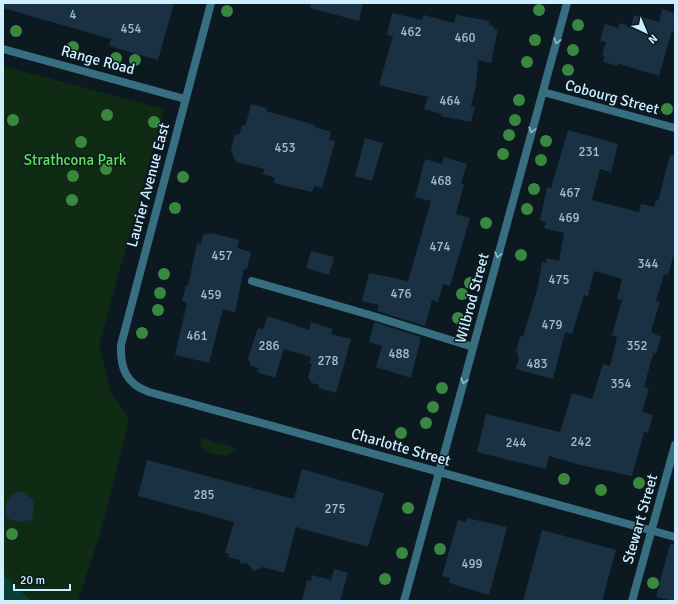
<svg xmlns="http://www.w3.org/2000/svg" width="678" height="604" font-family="Signika,sans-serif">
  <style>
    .green { fill: #102b14 }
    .water { fill: #083e36 }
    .building { fill: #193142 }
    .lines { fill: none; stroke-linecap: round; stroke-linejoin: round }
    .service { stroke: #376f81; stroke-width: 8 }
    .minor { stroke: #376f81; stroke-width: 8 }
    .tertiary { stroke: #376f81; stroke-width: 8 }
    .tree { fill: #3a873f }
    .oneway { stroke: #91bccd }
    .labels { text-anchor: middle; stroke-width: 3; stroke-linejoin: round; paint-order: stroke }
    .number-label { font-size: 13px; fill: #a0c0d0 }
    .street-label { font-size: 15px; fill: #cdefff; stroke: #0d1921 }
    .park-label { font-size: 15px; fill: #5ee157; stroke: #0d1921 }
  </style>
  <rect width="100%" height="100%" fill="#0d1921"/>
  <g class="green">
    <polygon points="3,66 164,109 99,345 111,392 129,419 100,534 78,601 31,601 3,574"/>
    <path d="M 201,438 L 237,448 C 227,461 209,455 200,445 Z"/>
  </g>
  <polygon class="water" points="3,574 31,601 3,601"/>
  <g class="building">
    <polygon points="3,3 174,3 158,60 109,46 111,39 3,8"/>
    <polygon points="311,3 363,3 359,21 310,8"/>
    <polygon points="662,9 675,13 675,32 672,31 659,76 619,64 618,66 603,62 605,56 602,55 606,42 600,41 605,24 618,28 620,23 631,26 634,15 659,22"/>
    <polygon points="392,13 422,20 424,15 454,23 456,15 490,21 489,25 493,26 494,29 498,29 491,63 478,60 476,87 471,106 475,107 471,122 441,116 442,114 424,109 428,97 379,85 393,36 387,35"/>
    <polygon points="251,104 267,108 266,111 315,125 315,127 331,132 329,140 335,141 322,188 314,186 312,192 273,183 275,178 263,174 264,169 236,162 231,150 235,134 239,135 242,126 246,124"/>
    <polygon points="568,130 618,144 611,172 600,169 592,200 639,212 641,204 654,207 656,200 658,201 670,155 675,155 675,250 668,275 664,274 656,301 660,302 651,332 661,337 656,354 654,353 651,361 644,387 649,388 642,412 653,415 648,433 644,432 632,476 580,465 549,456 546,469 477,452 486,414 560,432 572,393 592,399 603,364 610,366 617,337 612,335 622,300 617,299 622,279 594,271 588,296 584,295 572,334 565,332 553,379 516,369 519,357 517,356 518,352 516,351 520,336 523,337 538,286 542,262 546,263 547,258 559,261 564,233 544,228 546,222 540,220 547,187 551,188"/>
    <polygon points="365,138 383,143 372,181 355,176"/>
    <polygon points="444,157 467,164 461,183 464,184 456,214 470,218 450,286 443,284 438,302 432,300 425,326 377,311 379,305 362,301 369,273 408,281 431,201 415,197 425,159 442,164"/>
    <polygon points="212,233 239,240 237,248 251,252 247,269 244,269 235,312 223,309 209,363 175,355 187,303 182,301 186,285 188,286 197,243 201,244 203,235"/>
    <polygon points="311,251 334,257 329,275 306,268"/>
    <polygon points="268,316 309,330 311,322 333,329 331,334 351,339 336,393 319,388 319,385 312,383 308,377 312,364 309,363 311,357 284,349 275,378 257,372 259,368 251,366 248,358 258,328 263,329"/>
    <polygon points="374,322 421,337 411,378 376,367 382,346 369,342"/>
    <polygon points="147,460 294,499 302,469 384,493 368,547 296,527 284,573 263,567 254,571 248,564 239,563 240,560 228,557 229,554 225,553 234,522 138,496"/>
    <polygon points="21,491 32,499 34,505 32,520 19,522 6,518 6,504 9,498 14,493"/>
    <polygon points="467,518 507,527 489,595 449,583 450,578 442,576 458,520 466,522"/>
    <polygon points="542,530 616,550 602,601 523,601"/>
    <polygon points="670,544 675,545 675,601 656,597"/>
    <polygon points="334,569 348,573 340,601 302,601 307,580 311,581 312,575 331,580"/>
  </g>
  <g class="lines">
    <polyline class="service" points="252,281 370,315 473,347"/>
    <g class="minor">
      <polyline points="543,92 675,128"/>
      <polyline points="404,601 567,3"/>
      <polyline points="632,601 675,445"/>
    </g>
    <g class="tertiary">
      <path d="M 211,3 L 121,345 C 120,368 126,384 149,392 L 675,537"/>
      <polyline points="3,49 185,99"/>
    </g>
  </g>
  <g class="tree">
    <circle cx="539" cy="10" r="6"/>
    <circle cx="227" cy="11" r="6"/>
    <circle cx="578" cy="25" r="6"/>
    <circle cx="16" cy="31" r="6"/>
    <circle cx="535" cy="40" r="6"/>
    <circle cx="73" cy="47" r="6"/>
    <circle cx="573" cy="50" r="6"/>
    <circle cx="116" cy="58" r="6"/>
    <circle cx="135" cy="60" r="6"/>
    <circle cx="527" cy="62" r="6"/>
    <circle cx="568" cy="70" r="6"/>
    <circle cx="519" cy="100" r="6"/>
    <circle cx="667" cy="109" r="6"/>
    <circle cx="107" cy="115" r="6"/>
    <circle cx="13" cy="120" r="6"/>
    <circle cx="515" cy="120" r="6"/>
    <circle cx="154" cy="122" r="6"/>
    <circle cx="509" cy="135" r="6"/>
    <circle cx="546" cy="141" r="6"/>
    <circle cx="81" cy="142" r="6"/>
    <circle cx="503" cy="154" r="6"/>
    <circle cx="541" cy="160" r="6"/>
    <circle cx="106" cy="169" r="6"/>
    <circle cx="73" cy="176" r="6"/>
    <circle cx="183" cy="177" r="6"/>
    <circle cx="534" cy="189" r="6"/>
    <circle cx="72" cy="200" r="6"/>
    <circle cx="175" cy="208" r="6"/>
    <circle cx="527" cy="209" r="6"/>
    <circle cx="486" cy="223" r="6"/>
    <circle cx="521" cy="255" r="6"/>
    <circle cx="164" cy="274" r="6"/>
    <circle cx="470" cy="283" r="6"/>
    <circle cx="160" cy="293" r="6"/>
    <circle cx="462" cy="294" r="6"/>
    <circle cx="158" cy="310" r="6"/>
    <circle cx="458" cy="318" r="6"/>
    <circle cx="142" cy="333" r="6"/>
    <circle cx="442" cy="388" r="6"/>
    <circle cx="433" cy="407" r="6"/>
    <circle cx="426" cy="423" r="6"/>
    <circle cx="401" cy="433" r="6"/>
    <circle cx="564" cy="479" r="6"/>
    <circle cx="639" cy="483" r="6"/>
    <circle cx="601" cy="490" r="6"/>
    <circle cx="408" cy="508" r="6"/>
    <circle cx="12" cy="534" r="6"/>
    <circle cx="440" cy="549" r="6"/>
    <circle cx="402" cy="553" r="6"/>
    <circle cx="385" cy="579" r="6"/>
    <circle cx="653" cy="583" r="6"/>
  </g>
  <defs><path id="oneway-chevron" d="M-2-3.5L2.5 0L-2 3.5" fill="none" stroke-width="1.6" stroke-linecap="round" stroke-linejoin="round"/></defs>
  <g class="oneway">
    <use href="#oneway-chevron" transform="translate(557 41) rotate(105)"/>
    <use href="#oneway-chevron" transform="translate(532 130) rotate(105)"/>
    <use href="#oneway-chevron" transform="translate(498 255) rotate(105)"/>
    <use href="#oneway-chevron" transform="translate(464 381) rotate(105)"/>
  </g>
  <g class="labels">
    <g class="number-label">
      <text x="73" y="19">4</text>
      <text x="131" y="33">454</text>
      <text x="411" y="36">462</text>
      <text x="465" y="42">460</text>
      <text x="450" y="105">464</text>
      <text x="285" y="152">453</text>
      <text x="589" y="156">231</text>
      <text x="441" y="185">468</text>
      <text x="570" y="197">467</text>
      <text x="569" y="222">469</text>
      <text x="440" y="251">474</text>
      <text x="222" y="260">457</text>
      <text x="648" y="268">344</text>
      <text x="559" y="284">475</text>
      <text x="401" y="298">476</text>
      <text x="211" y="299">459</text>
      <text x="552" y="329">479</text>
      <text x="197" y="340">461</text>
      <text x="269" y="350">286</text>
      <text x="637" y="350">352</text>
      <text x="399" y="358">488</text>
      <text x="328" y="365">278</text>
      <text x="537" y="368">483</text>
      <text x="621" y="388">354</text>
      <text x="581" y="446">242</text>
      <text x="516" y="447">244</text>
      <text x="204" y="499">285</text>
      <text x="335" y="513">275</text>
      <text x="472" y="568">499</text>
    </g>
    <g class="street-label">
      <text transform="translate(98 60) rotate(15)" y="5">Range Road</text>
      <text transform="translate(612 97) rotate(15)" y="5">Cobourg Street</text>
      <text transform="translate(148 185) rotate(-75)" y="5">Laurier Avenue East</text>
      <text transform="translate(472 298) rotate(-75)" y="5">Wilbrod Street</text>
      <text transform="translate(401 447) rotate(16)" y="5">Charlotte Street</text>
      <text transform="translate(640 519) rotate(-74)" y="5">Stewart Street</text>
    </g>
    <g class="park-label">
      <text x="75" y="165">Strathcona Park</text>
    </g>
  </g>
  <rect width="678" height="604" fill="none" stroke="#cdefff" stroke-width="8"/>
  <g transform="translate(646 32) rotate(136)" stroke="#0d1921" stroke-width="3" paint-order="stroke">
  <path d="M0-3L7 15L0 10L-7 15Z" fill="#cdefff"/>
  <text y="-6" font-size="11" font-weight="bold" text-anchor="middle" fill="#cdefff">N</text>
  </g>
  <path d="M14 584v6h56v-6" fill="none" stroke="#cdefff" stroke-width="2"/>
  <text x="20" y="584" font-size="12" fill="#cdefff" stroke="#0d1921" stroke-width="3" paint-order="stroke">20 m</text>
</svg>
